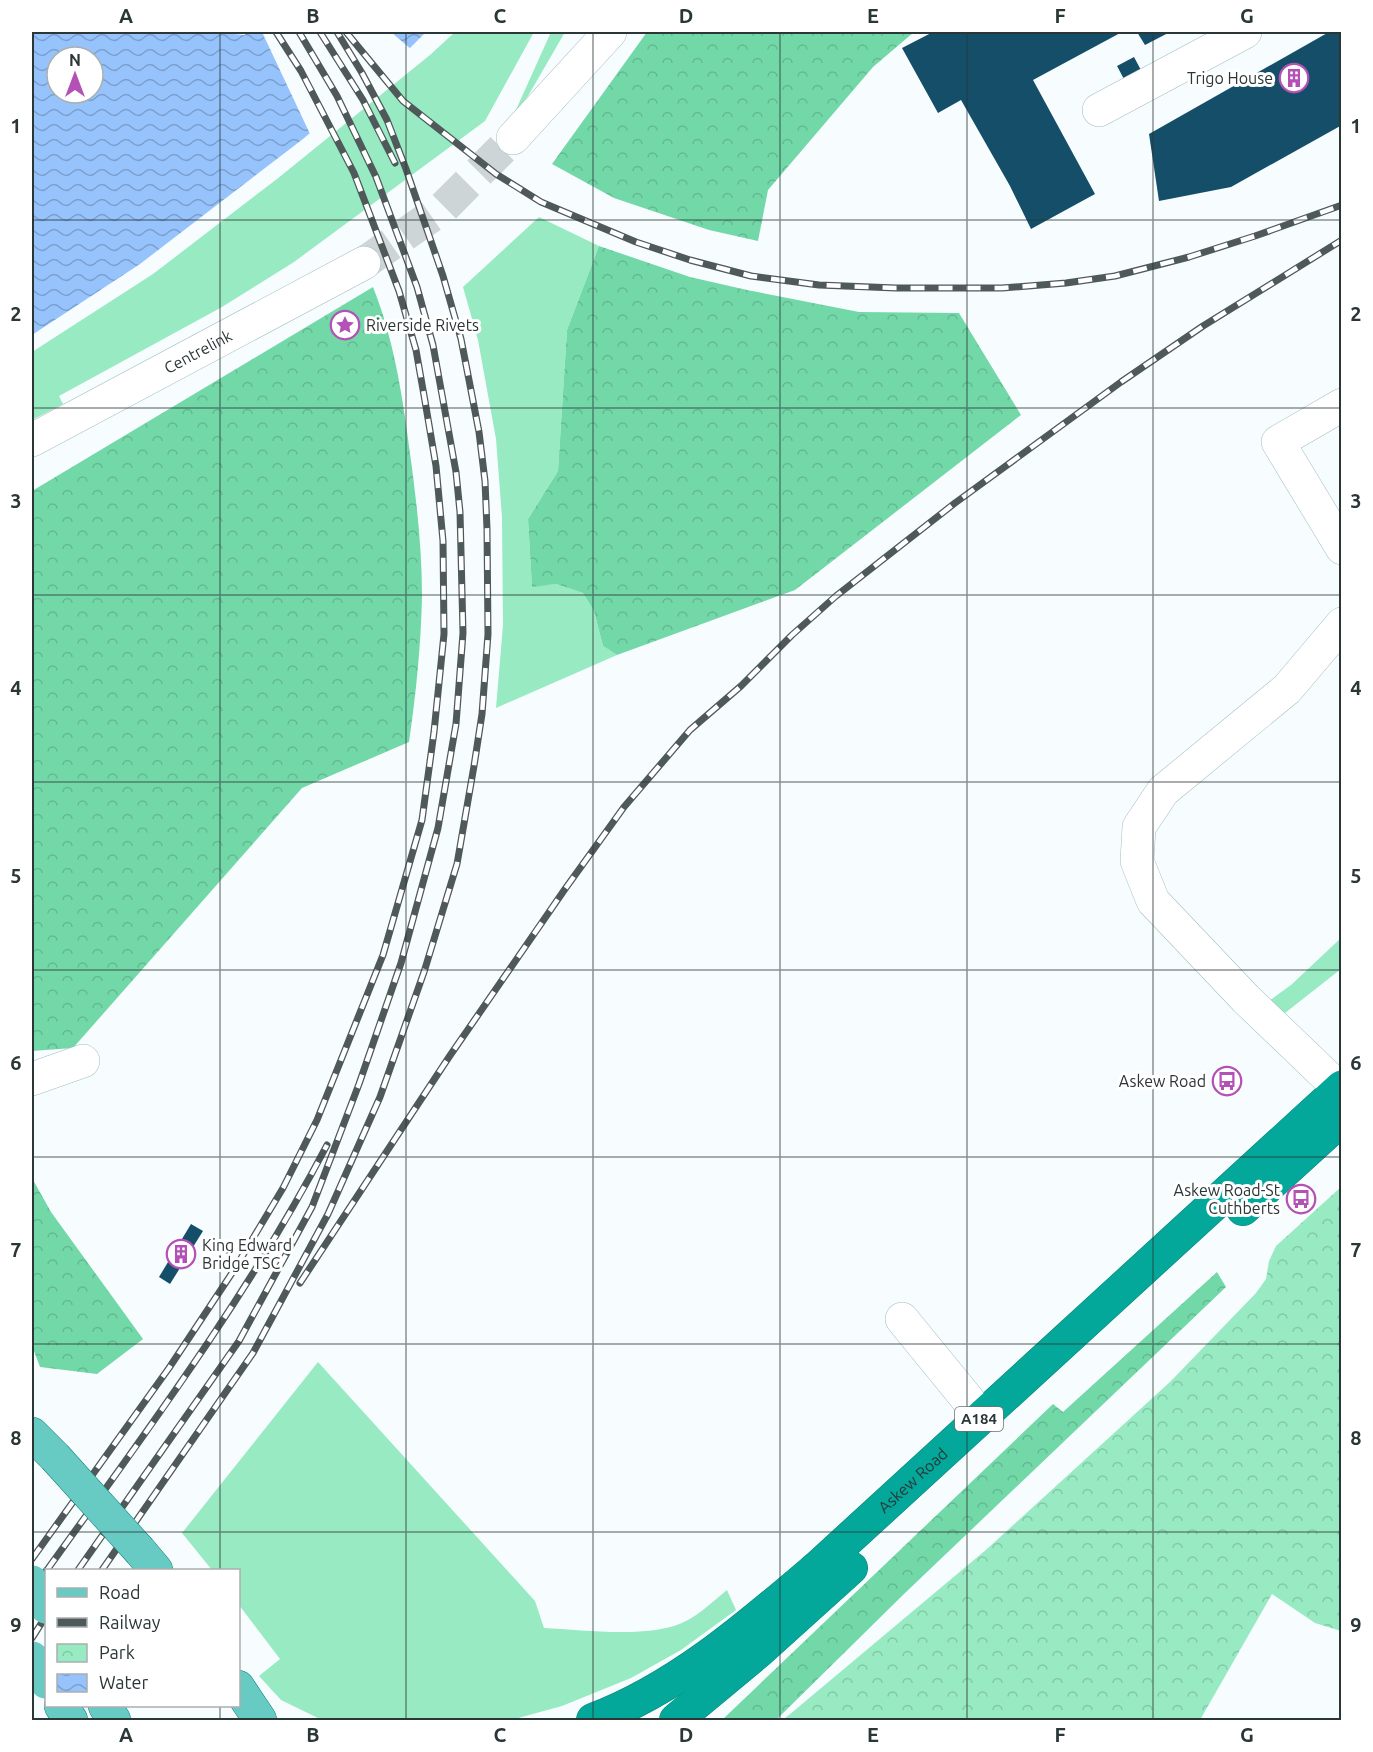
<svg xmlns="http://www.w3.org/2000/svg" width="1373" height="1752" font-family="Ubuntu,sans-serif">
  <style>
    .grass { fill: #97eac1 }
    .forest { fill: url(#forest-crowns) }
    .park { fill: url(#park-crowns) }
    .water { fill: url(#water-waves); fill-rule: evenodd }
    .pier { fill: #f7fdfe }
    .building { fill: #154e68 }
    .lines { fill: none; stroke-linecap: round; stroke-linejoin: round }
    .minor-tunnel { stroke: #ced5d6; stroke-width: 33; stroke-dasharray: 33 16; stroke-linecap: butt }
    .minor-casing { stroke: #a2bdc1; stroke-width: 34 }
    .major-casing { stroke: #118078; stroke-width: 34 }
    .highway-casing { stroke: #118078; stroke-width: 34 }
    .minor { stroke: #fff; stroke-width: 33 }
    .major { stroke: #68cbc3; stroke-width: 33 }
    .highway { stroke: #03a89b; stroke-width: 33 }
    .rail-casing { stroke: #4f595a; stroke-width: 7 }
    .rail { stroke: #fff; stroke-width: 4.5; stroke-dasharray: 14; stroke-linecap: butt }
    .major-bridge-casing { stroke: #118078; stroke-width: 34; stroke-linecap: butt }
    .major-bridge { stroke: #68cbc3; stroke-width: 33 }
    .grid { fill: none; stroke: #2b3637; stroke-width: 1.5; stroke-opacity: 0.55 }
    .labels { text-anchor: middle; stroke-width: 6; stroke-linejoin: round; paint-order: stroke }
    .shield { fill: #fff; stroke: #6b7273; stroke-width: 1.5 }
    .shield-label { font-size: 15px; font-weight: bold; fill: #2b3637 }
    .poi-label { font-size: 16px; fill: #2b3637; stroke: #fff; text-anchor: end }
    .street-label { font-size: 16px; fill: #2b3637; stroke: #fff }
    .neatline { fill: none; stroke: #2b3637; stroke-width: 2 }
    .grid-label { font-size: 20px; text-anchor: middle; font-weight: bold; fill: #2b3637 }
  </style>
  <defs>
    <pattern id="forest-crowns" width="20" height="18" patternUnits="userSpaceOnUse" patternTransform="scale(1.5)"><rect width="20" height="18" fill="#72d8a8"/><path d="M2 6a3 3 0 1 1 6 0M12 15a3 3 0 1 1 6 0" fill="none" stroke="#63ba91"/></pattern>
    <pattern id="park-crowns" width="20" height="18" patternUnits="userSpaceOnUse" patternTransform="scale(1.5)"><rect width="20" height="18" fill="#97eac1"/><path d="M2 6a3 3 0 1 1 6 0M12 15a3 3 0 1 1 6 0" fill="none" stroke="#82c9a6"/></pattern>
    <pattern id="water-waves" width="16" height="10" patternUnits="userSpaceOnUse" patternTransform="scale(1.5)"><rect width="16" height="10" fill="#97c3fd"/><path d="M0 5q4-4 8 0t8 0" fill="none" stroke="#7b9fce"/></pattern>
  </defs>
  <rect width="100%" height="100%" fill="#f7fdfe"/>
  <g class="grass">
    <polygon points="455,32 534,32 485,121 294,262 222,307 59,396 63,404 32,420 32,352 153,274 277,179 430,55"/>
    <polygon points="551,32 565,32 528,96 515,112"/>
    <polygon points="539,217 599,246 567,330 558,471 528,519 532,586 556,584 583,593 594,611 603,646 617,655 496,708 503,625 502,517 496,439 478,340 463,287"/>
    <polygon points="1341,938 1341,969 1285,1013 1269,1001 1291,985"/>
    <path d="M 318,1362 L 535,1601 L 544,1628 C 582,1630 638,1637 674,1626 C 694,1620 711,1603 727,1590 L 736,1610 L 681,1650 L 631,1678 L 562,1706 L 511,1720 L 322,1720 L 281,1700 L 259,1676 L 280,1659 L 239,1605 L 238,1570 L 212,1570 L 182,1533 Z"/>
  </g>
  <g class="forest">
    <polygon points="647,32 914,32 873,67 768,190 758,241 709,230 614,198 552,164"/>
    <polygon points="599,246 690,277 747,290 859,312 959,313 1021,415 795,590 617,655 603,646 594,611 583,593 556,584 532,587 528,519 558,471 567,330"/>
    <path d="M 373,287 C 393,337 402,392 409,446 C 416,496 422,546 422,596 C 421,645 416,694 409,742 L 302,788 L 73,1048 L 32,1051 L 32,491 Z"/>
    <polygon points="32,1178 51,1212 143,1339 97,1374 40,1367 32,1346"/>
    <polygon points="1217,1272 1226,1287 905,1593 776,1720 722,1720 1053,1404 1063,1412"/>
  </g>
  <polygon class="park" points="1341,1187 1341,1631 1315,1623 1272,1594 1200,1720 783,1720 987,1549 1170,1382 1256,1293 1266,1279 1269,1261 1276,1246"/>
  <path class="water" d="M 32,32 L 215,32 L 244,35 L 249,32 L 426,32 L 407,51 L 303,139 L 140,264 L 32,335 ZM 57,57 L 93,57 L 93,93 L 57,93 Z"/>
  <polygon class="pier" points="262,32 391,32 412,50 311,136"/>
  <g class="building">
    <polygon points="933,32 1122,32 1033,80 1095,194 1031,229 1010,186 961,100 938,113 902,48"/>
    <polygon points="1137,32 1170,32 1145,45"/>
    <polygon points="1329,32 1342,32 1342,125 1231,187 1159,201 1149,134"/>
    <polygon points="1134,57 1142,72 1125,81 1117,66"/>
    <polygon points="191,1224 203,1231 170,1284 159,1277"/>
  </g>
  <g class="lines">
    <polyline class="minor-tunnel" points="364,263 443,208 513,138"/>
    <g class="minor-casing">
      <g id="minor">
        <polyline points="1099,110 1245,32"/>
        <polyline points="513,138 610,32"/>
        <polyline points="1342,405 1278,442 1342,548"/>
        <path id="s1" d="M 32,440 L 364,263"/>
        <polyline points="1342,624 1287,689 1163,791 1139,827 1137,861 1153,901 1246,999 1342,1091"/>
        <polyline points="32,1079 83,1061"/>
        <polyline points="902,1319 982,1417"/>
      </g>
    </g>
    <g class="major-casing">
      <g id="major">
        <polyline points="32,1434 55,1457"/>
        <polyline points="140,1551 156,1570"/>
        <polyline points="238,1687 260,1720"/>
        <polyline points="61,1706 71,1720"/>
        <polyline points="105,1706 114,1720"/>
      </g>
    </g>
    <g class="highway-casing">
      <g id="highway">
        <polyline points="1243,1209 1342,1119"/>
        <path id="s2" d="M 593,1720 C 678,1688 750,1625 818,1567 L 1342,1087"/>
        <polyline points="676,1720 759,1651 851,1568"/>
      </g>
    </g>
    <use href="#minor" class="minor"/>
    <use href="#major" class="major"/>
    <use href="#highway" class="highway"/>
    <g class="rail-casing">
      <g id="rail">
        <polyline points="320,32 363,100 395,163"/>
        <polyline points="346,32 403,101 496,174 541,202 636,242 690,260 751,276 819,285 896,288 1002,288 1066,283 1115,276 1189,257 1255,236 1342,205"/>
        <polyline points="300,1283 449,1057 565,889 624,807 690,730 741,686 792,635 836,596 955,503 1121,382 1203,326 1342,240"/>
        <polyline points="32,1559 169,1368 234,1270 283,1188 317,1120 383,955 422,820 434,732 444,634 443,541 436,466 425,401 416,350 399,291 354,173 301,71 276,32"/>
        <path d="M 47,1570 C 146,1432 248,1296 327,1145"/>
        <polyline points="78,1570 239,1341 312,1207 359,1084 401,963 438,828 456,724 463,633 460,512 456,472 433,345 417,287 376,177 337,96 299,32"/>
        <polyline points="102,1570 253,1353 328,1214 380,1097 424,972 457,864 474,766 482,714 488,634 487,529 485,481 479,432 469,380 461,339 443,276 406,169 387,120 362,73 337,32"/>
        <polyline points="32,1592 46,1571"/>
        <polyline points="32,1638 46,1616"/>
        <polyline points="32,1672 46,1650"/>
      </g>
    </g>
    <use href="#rail" class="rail"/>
    <g class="major-bridge-casing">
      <g id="major-bridge">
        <polyline points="55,1457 140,1551"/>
        <polyline points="32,1582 46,1607"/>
        <polyline points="32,1658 46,1682"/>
      </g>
    </g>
    <use href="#major-bridge" class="major-bridge"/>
  </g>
  <path class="grid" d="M 220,32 L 220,1570M 406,32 L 406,1720M 593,32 L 593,1720M 780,32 L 780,1720M 967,32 L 967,1720M 1153,32 L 1153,1720M 32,220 L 1342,220M 32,408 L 1342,408M 32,595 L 1342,595M 32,782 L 1342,782M 32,970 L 1342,970M 32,1157 L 1342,1157M 32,1344 L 1342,1344M 32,1532 L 1342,1532M 220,1706 L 220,1720"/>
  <defs>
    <g id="building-ring" transform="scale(1.5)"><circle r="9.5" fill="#fff" stroke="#b451b7" stroke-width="1.5"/><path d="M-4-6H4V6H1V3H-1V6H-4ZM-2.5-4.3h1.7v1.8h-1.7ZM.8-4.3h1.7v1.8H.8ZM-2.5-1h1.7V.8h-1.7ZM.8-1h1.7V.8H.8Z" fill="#b451b7"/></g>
    <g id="sight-ring" transform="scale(1.5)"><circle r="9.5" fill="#fff" stroke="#b451b7" stroke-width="1.5"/><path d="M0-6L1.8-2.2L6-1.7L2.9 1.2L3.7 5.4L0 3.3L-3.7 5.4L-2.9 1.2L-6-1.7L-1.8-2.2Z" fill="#b451b7"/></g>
    <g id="bus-ring" transform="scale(1.5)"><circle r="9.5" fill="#fff" stroke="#b451b7" stroke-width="1.5"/><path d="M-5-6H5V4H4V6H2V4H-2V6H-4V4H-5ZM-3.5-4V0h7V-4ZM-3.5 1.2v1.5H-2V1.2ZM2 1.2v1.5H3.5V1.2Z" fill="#b451b7"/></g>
  </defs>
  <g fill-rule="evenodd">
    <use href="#building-ring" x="1294" y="78"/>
    <use href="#sight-ring" x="345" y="325"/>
    <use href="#bus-ring" x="1227" y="1081"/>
    <use href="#bus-ring" x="1301" y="1199"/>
    <use href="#building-ring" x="181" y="1254"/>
  </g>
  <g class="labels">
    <rect class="shield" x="955" y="1407" width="48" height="24" rx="4.5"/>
    <g class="shield-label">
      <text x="979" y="1424">A184</text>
    </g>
    <g class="poi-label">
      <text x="1273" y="84">Trigo House</text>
      <text x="366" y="331" text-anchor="start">Riverside Rivets</text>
      <text x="1206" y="1087">Askew Road</text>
      <text x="1280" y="1196">Askew Road-St<tspan x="1280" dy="18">Cuthberts</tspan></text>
      <text x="202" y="1251" text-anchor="start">King Edward<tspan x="202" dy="18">Bridge TSC</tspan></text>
    </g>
    <g class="street-label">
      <text dy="6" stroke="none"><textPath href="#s1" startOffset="188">Centrelink</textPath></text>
      <text dy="6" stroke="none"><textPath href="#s2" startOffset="402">Askew Road</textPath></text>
    </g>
  </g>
  <rect width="1373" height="1752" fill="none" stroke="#ffffff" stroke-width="66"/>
  <rect x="45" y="1569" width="195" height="138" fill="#ffffff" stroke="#aaafaf" stroke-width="1.5"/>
  <rect x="57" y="1588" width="30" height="9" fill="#68cbc3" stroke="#aaafaf" stroke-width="1.5"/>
  <text x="99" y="1599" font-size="18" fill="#2b3637">Road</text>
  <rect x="57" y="1618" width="30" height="9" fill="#4f595a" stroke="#aaafaf" stroke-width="1.5"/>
  <text x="99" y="1629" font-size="18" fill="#2b3637">Railway</text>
  <rect x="57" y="1644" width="30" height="18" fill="url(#park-crowns)" stroke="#aaafaf" stroke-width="1.5"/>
  <text x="99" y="1659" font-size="18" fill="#2b3637">Park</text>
  <rect x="57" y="1674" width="30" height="18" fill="url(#water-waves)" stroke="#aaafaf" stroke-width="1.5"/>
  <text x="99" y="1689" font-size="18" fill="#2b3637">Water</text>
  <g transform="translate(75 75)"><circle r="28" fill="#ffffff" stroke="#aaafaf" stroke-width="1.5"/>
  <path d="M0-4.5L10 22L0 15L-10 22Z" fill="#b451b7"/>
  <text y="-9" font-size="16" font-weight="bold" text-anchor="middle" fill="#2b3637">N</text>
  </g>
  <rect x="33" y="33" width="1307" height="1686" class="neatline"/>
  <g class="grid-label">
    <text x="126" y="23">A</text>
    <text x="313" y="23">B</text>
    <text x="500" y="23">C</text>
    <text x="686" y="23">D</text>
    <text x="873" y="23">E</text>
    <text x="1060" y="23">F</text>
    <text x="1247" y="23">G</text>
    <text x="16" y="133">1</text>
    <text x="1356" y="133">1</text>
    <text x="16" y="321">2</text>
    <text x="1356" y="321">2</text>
    <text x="16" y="508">3</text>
    <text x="1356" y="508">3</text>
    <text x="16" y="695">4</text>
    <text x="1356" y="695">4</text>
    <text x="16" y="883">5</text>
    <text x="1356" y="883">5</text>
    <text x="16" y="1070">6</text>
    <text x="1356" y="1070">6</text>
    <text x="16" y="1257">7</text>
    <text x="1356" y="1257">7</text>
    <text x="16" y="1445">8</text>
    <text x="1356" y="1445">8</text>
    <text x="16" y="1632">9</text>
    <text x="1356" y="1632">9</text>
    <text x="126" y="1742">A</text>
    <text x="313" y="1742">B</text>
    <text x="500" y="1742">C</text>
    <text x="686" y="1742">D</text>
    <text x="873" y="1742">E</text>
    <text x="1060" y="1742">F</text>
    <text x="1247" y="1742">G</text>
  </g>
</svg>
